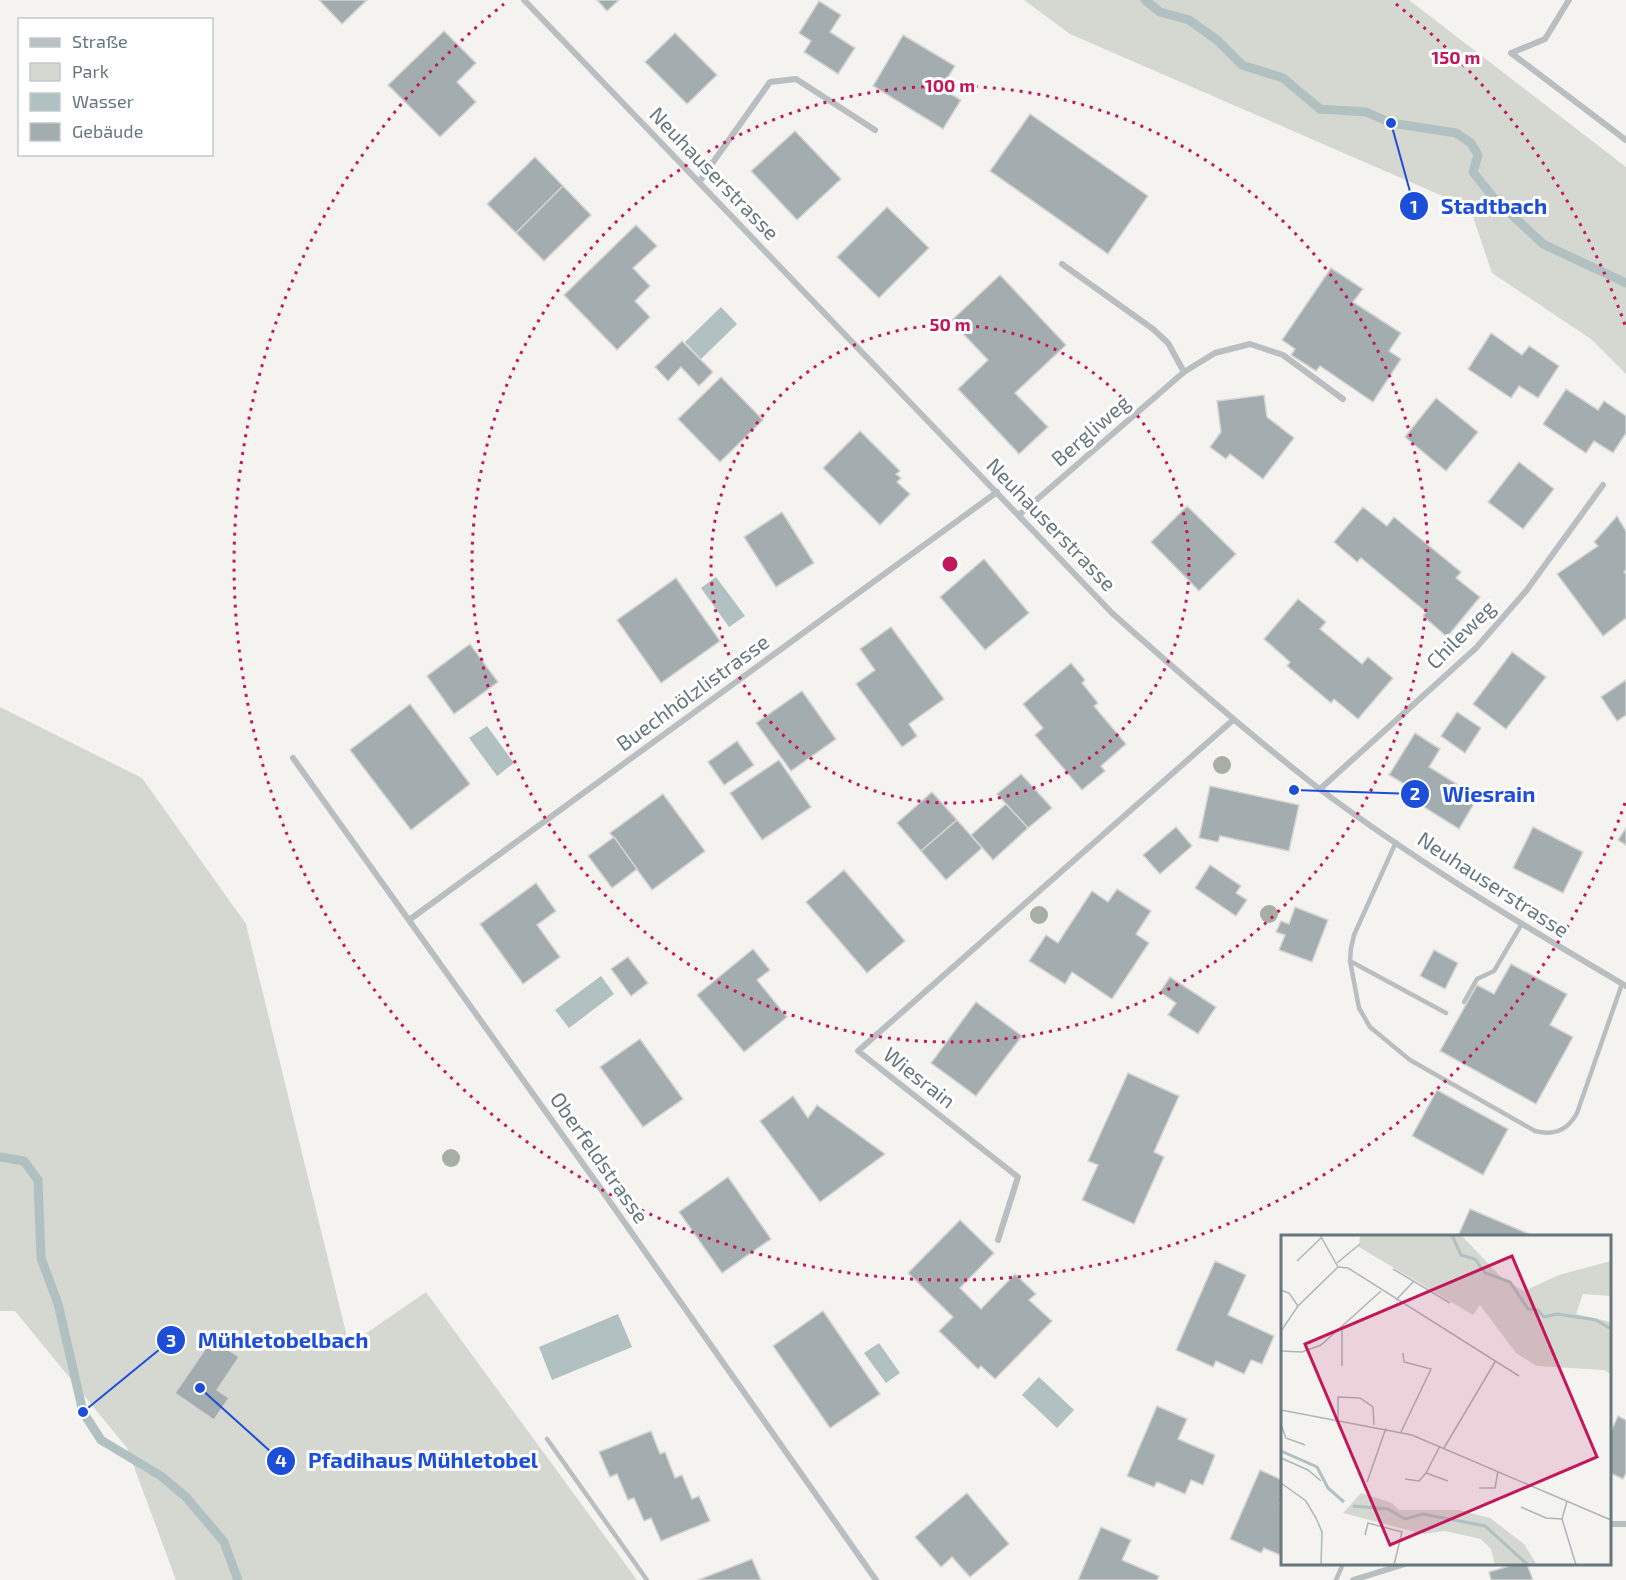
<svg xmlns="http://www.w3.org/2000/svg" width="1626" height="1580" font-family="'Exo 2',sans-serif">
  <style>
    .green { fill: #d4d8d0 }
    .water { fill: #b1c0c1 }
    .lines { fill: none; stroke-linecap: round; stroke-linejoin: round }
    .stream { stroke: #b1c0c1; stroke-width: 9 }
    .building { fill: #a3acaf; stroke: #d5d5d3; stroke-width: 1.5 }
    .service { stroke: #b9bec0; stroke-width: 4.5 }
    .minor { stroke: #b9bec0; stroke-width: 6 }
    .tree { fill: #a8aea3 }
    .ring { fill: none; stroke: #c2185b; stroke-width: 3; stroke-dasharray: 3 6 }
    .labels { text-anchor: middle; stroke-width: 6; stroke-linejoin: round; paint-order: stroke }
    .street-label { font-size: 21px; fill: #66777e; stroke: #fff }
    .inset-river { fill: none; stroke: #b1c0c1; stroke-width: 3 }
    .inset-road { fill: none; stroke: #aeb6b8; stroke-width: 1.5 }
    .view { fill: #c2185b; fill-opacity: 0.15; stroke: #c2185b; stroke-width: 3 }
    .inset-edge { fill: none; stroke: #66777e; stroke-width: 3 }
    .centre { fill: #c2185b; stroke: #fff; stroke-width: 3 }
    .ring-label { font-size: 18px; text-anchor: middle; font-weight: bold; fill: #c2185b; stroke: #fff; stroke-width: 6; stroke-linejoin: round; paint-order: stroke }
    .leader { fill: none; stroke: #1d4ed8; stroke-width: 2 }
    .callout-dot { fill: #1d4ed8; stroke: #fff; stroke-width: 2 }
    .mark-label { font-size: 18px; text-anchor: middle; font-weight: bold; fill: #fff }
    .callout-label { font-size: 22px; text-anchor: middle; font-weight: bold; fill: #1d4ed8; stroke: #fff; stroke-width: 6; stroke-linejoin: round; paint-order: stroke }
  </style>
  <rect width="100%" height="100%" fill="#f4f3f0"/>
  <g class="green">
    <polygon points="1024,0 1409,0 1626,167 1626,374 1591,339 1492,273 1470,208 1070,34"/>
    <polygon points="0,707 142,778 246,924 349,1345 426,1292 637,1580 176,1580 127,1448 15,1311 0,1311"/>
  </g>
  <g class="water">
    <polygon points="721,307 737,324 701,359 685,342"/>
    <polygon points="716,577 745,616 729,627 701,588"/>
    <polygon points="487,726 514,763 497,776 469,738"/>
    <polygon points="601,976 614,994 569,1028 555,1010"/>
    <polygon points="618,1314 632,1347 552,1380 539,1347"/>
    <polygon points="879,1343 900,1373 886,1383 864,1353"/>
    <polygon points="1039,1377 1074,1410 1057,1428 1022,1395"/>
  </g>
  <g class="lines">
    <g class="stream">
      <polyline points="1145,0 1160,12 1189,20 1217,40 1242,65 1283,78 1320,109 1366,112 1391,123 1456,133 1471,143 1478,155 1473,172 1493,197 1543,244 1626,283"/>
      <polyline points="0,1157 24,1161 38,1180 41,1258 58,1304 83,1412 101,1440 161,1476 186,1497 224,1542 238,1580"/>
    </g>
  </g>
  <g class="building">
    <polygon points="319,0 367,0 342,24"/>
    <polygon points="597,0 619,0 607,11"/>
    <polygon points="819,1 841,15 830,32 855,48 838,74 804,52 811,41 799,33"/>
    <polygon points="444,31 476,63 457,82 476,102 440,137 388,85"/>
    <polygon points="675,33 717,75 687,104 645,62"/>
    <polygon points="903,35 955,66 941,88 961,100 943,129 873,86"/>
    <polygon points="1030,114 1148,196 1108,254 990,171"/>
    <polygon points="795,131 841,179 797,220 751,171"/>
    <polygon points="535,157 563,186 516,233 487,204"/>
    <polygon points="563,186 591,215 544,261 516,233"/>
    <polygon points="887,207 929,248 879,298 837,257"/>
    <polygon points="636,225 657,246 633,268 650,286 635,301 650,317 617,350 564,295"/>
    <polygon points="1331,268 1363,289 1353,302 1401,333 1389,351 1401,359 1373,402 1320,366 1316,371 1291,355 1295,349 1282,340"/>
    <polygon points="1000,275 1066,345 1015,393 1048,427 1019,454 958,389 988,360 951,321"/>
    <polygon points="1491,333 1522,355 1529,346 1559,366 1538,398 1519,386 1511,398 1468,369"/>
    <polygon points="682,341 713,372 699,386 681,367 668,381 655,367"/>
    <polygon points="721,377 763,420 720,462 678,419"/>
    <polygon points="1566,389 1598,410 1604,401 1626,416 1626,433 1613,453 1594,441 1586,453 1543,424"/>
    <polygon points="1264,395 1267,417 1294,438 1263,479 1230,454 1226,459 1210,447 1221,432 1217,401"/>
    <polygon points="1436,398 1478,432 1446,471 1405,437"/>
    <polygon points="860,431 900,471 896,474 901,478 897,482 910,494 880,525 823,468"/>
    <polygon points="1519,462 1554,489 1523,529 1488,502"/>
    <polygon points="1187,506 1236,554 1199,591 1151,542"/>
    <polygon points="1363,507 1387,526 1394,517 1461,572 1456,578 1480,597 1447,637 1423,616 1426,612 1361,558 1357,562 1334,542"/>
    <polygon points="782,512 814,563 776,587 744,537"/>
    <polygon points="1617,516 1626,531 1626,570 1624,572 1626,574 1626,618 1603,636 1557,574 1598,546 1594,542"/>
    <polygon points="984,559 1029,613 985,650 940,597"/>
    <polygon points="676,578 720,641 661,683 617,620"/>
    <polygon points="1298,599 1326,622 1320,629 1362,664 1368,657 1393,678 1358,719 1334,699 1331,703 1287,666 1290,662 1264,639"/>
    <polygon points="891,627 944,699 909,724 917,736 902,747 856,684 875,670 860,649"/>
    <polygon points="470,644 498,682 454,714 427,676"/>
    <polygon points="1512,652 1546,677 1506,729 1473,704"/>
    <polygon points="1071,663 1085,680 1082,683 1098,703 1094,706 1126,744 1101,766 1105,771 1082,790 1035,735 1043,728 1023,704"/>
    <polygon points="1626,680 1626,715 1617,721 1601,697"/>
    <polygon points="802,691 836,739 791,771 756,723"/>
    <polygon points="410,704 470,784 411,830 350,750"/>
    <polygon points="1457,712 1481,728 1465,753 1441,736"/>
    <polygon points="1415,733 1440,749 1429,767 1478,797 1459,829 1403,794 1408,786 1389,775"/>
    <polygon points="737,741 754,765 724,785 708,762"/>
    <polygon points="779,760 811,807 762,840 730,793"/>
    <polygon points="1021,774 1052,808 1028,828 997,794"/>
    <polygon points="1210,786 1299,805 1289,851 1220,836 1218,842 1199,838"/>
    <polygon points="932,792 957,820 921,851 897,823"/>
    <polygon points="663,794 705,851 652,890 610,833"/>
    <polygon points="1006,804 1028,828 993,860 971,835"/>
    <polygon points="957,820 982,848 946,880 921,851"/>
    <polygon points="1176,827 1192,846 1160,874 1143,855"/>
    <polygon points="1533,827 1583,852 1563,893 1513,868"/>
    <polygon points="1626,828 1626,845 1618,840"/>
    <polygon points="614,837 637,869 612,888 588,856"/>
    <polygon points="1210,865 1241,886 1236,893 1247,900 1236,916 1195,888"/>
    <polygon points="844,870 905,941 867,973 806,902"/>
    <polygon points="536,883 556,911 537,925 560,957 523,984 480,924"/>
    <polygon points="1117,889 1151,911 1136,934 1149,943 1112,999 1072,972 1065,984 1029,961 1046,935 1058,943 1092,891 1108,902"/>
    <polygon points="1295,907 1328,920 1312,962 1279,950 1285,935 1276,932 1281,921 1289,924"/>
    <polygon points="753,949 770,970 757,980 787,1017 744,1052 697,995"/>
    <polygon points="1434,950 1458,963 1445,989 1420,976"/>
    <polygon points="628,957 648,983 631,996 611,969"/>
    <polygon points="1511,964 1567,994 1550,1025 1573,1037 1536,1104 1440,1051 1477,985 1494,994"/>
    <polygon points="1170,977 1216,1007 1198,1034 1168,1015 1176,1003 1160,992"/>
    <polygon points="976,1002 1022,1036 976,1096 931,1063"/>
    <polygon points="640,1039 683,1099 643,1127 600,1067"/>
    <polygon points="1128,1073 1179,1096 1154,1152 1164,1157 1134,1224 1082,1200 1098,1165 1088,1161"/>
    <polygon points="1437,1090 1508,1129 1483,1175 1412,1136"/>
    <polygon points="793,1096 808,1118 817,1105 885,1154 820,1202 760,1121"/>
    <polygon points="728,1177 771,1239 722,1273 679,1212"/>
    <polygon points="1470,1209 1534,1236 1458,1236"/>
    <polygon points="960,1220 994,1253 960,1288 981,1309 1015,1274 1036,1294 1029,1300 1052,1321 995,1379 981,1366 978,1369 939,1331 953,1317 908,1273"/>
    <polygon points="1215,1261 1246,1275 1228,1315 1274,1336 1262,1364 1251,1360 1244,1374 1216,1361 1213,1367 1176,1350"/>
    <polygon points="823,1311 880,1394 830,1428 773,1346"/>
    <polygon points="212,1339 239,1357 217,1390 229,1398 214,1420 175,1393"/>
    <polygon points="1157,1406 1187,1419 1178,1439 1215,1455 1203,1485 1191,1480 1185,1494 1157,1482 1154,1487 1127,1476"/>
    <polygon points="1618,1416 1626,1420 1626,1473 1623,1479 1610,1473 1610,1428 1612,1429"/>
    <polygon points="651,1431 660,1454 665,1452 675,1478 682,1475 692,1499 699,1496 710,1521 661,1541 651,1518 644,1521 634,1498 628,1500 617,1474 610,1477 599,1452"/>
    <polygon points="1260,1470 1282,1480 1282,1499 1280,1504 1282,1505 1282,1556 1264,1548 1261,1553 1230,1539"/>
    <polygon points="967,1493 1009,1544 970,1577 952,1557 941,1567 915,1537"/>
    <polygon points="1101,1527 1131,1540 1122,1560 1159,1576 1157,1580 1078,1580"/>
    <polygon points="752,1559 761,1580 698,1580"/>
    <polygon points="1516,1564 1527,1564 1533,1580 1491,1580 1489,1572"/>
  </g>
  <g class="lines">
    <g class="service">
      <path d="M 1396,842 L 1354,935 L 1351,948 L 1350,961 L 1359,1008 L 1370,1027 L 1410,1060 L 1535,1131 C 1554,1136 1568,1130 1577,1113 L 1622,984"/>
      <polyline points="1350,961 1446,1013"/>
      <polyline points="1464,1002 1477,979 1494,971 1521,925"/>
      <polyline points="547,1439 647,1580"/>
      <polyline points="1336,1580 1343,1564"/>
    </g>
    <g class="minor">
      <path d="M 524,0 L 1112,613 C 1178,672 1244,730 1313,784 C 1412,859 1519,923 1626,986"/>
      <polyline points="1569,0 1545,39 1511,53 1626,140"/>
      <polyline points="699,182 770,82 796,79 875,130"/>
      <polyline points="1184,372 1215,353 1250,344 1283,355 1343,399"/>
      <polyline points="1019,515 1184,372 1168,343 1153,329 1062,264"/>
      <polyline points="293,758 596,1182 876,1580"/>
      <polyline points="1320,789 1476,648 1526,591 1603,485"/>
      <polyline points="409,920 997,492"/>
      <polyline points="998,1240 1018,1177 858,1051 1233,720"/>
      <polyline points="1610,1524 1626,1524"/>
      <polyline points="1353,1580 1405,1564"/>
    </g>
  </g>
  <g class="tree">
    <circle cx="1222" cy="765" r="9"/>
    <circle cx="1269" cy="914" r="9"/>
    <circle cx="1039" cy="915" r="9"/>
    <circle cx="451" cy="1158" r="9"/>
  </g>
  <g class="ring">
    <circle cx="950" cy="564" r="239"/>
    <circle cx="950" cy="564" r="478"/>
    <path d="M1625 803A716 716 0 1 1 504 4M1396 4A716 716 0 0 1 1625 325"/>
  </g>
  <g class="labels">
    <g class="street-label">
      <text transform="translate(714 174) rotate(46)" y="7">Neuhauserstrasse</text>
      <text transform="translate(1091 431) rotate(-41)" y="7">Bergliweg</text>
      <text transform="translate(1051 525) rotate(46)" y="7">Neuhauserstrasse</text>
      <text transform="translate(1461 635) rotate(-45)" y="7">Chileweg</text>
      <text transform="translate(693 693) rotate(-36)" y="7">Buechhölzlistrasse</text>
      <text transform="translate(1493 885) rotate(33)" y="7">Neuhauserstrasse</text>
      <text transform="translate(919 1078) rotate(38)" y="7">Wiesrain</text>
      <text transform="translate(599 1158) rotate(55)" y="7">Oberfeldstrasse</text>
    </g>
  </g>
  <g transform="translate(1281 1235)">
    <rect width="330" height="330" fill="#f4f3f0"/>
    <path d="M 79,0 L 180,0 L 222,44 L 243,56 L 278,40 L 330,26 L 330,61 L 302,59 L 295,79 L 330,87 L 330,139 L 323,135 L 256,131 L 235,118 L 199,70 L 192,80 L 78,12 ZM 80,258 L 111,268 L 118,275 L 178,275 L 209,283 L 243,309 L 256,330 L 214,330 L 210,314 L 200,304 L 164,296 L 142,299 L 62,278 Z" fill="#d4d8d0"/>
    <path class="inset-river" d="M 171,0 L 180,20 L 194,24 L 204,38 L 229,47 L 247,74 L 257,75 L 263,82 L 276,79 L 315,85 L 330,94M 0,216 L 36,232 L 47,253 L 63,267M 72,271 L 107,274 L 124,284 L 142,279 L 204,291 L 247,330"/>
    <path class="inset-road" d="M 39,0 L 57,32M 16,26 L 40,3M 56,28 L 79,9M 57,32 L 67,33 L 238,141M 112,34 L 169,68M 0,55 L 8,58 L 17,71M 115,65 L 133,46M 61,92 L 61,131M 0,96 L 17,71 L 57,32M 0,116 L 21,117 L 40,110 L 100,56M 0,175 L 131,200 L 330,285M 57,184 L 57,162 L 79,163 L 92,172 L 93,190M 0,190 L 5,203 L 24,210M 120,197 L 150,134 L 123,127 L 122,118M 159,211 L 145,238 L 167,246M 163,213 L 214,127M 0,223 L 27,235 L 40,246M 124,244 L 138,246 L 145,238M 86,247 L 105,193M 0,248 L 25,266 L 35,283 L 41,297 L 40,330M 198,253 L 214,253 L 217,236M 286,266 L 281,284 L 295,330M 240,272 L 265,283 L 281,284M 84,300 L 87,288 L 121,297 L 113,330"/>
    <path class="view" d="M 231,21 L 316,222 L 109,310 L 24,109 Z"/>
    <rect width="330" height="330" class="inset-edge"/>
  </g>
  <circle cx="950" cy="564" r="9" class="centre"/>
  <g class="ring-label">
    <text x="1456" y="64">150 m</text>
    <text x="950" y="92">100 m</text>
    <text x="950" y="331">50 m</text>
  </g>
  <path class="leader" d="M1391 123L1414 206M1294 790L1415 794M83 1412L171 1340M200 1388L281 1461"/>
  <g class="callout-dot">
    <circle cx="1391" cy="123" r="6"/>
    <circle cx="1294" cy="790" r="6"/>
    <circle cx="83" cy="1412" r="6"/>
    <circle cx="200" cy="1388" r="6"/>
    <circle cx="1414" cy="206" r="15"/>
    <circle cx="1415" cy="794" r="15"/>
    <circle cx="171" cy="1340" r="15"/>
    <circle cx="281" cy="1461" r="15"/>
  </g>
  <g class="mark-label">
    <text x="1414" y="213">1</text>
    <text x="1415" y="800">2</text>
    <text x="171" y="1347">3</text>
    <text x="281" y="1467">4</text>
  </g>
  <g class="callout-label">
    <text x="1494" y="214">Stadtbach</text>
    <text x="1489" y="802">Wiesrain</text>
    <text x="283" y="1348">Mühletobelbach</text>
    <text x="423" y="1468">Pfadihaus Mühletobel</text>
  </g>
  <rect x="18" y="18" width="195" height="138" fill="#ffffff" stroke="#c2c9cb" stroke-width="1.5"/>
  <rect x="30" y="38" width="30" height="9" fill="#b9bec0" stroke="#c2c9cb" stroke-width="1.5"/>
  <text x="72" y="48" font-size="18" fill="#66777e">Straße</text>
  <rect x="30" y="63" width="30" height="18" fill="#d4d8d0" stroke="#c2c9cb" stroke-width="1.5"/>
  <text x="72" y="78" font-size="18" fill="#66777e">Park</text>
  <rect x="30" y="93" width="30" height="18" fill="#b1c0c1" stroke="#c2c9cb" stroke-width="1.5"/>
  <text x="72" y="108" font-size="18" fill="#66777e">Wasser</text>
  <rect x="30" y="123" width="30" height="18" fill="#a3acaf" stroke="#c2c9cb" stroke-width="1.5"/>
  <text x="72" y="138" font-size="18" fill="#66777e">Gebäude</text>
</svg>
